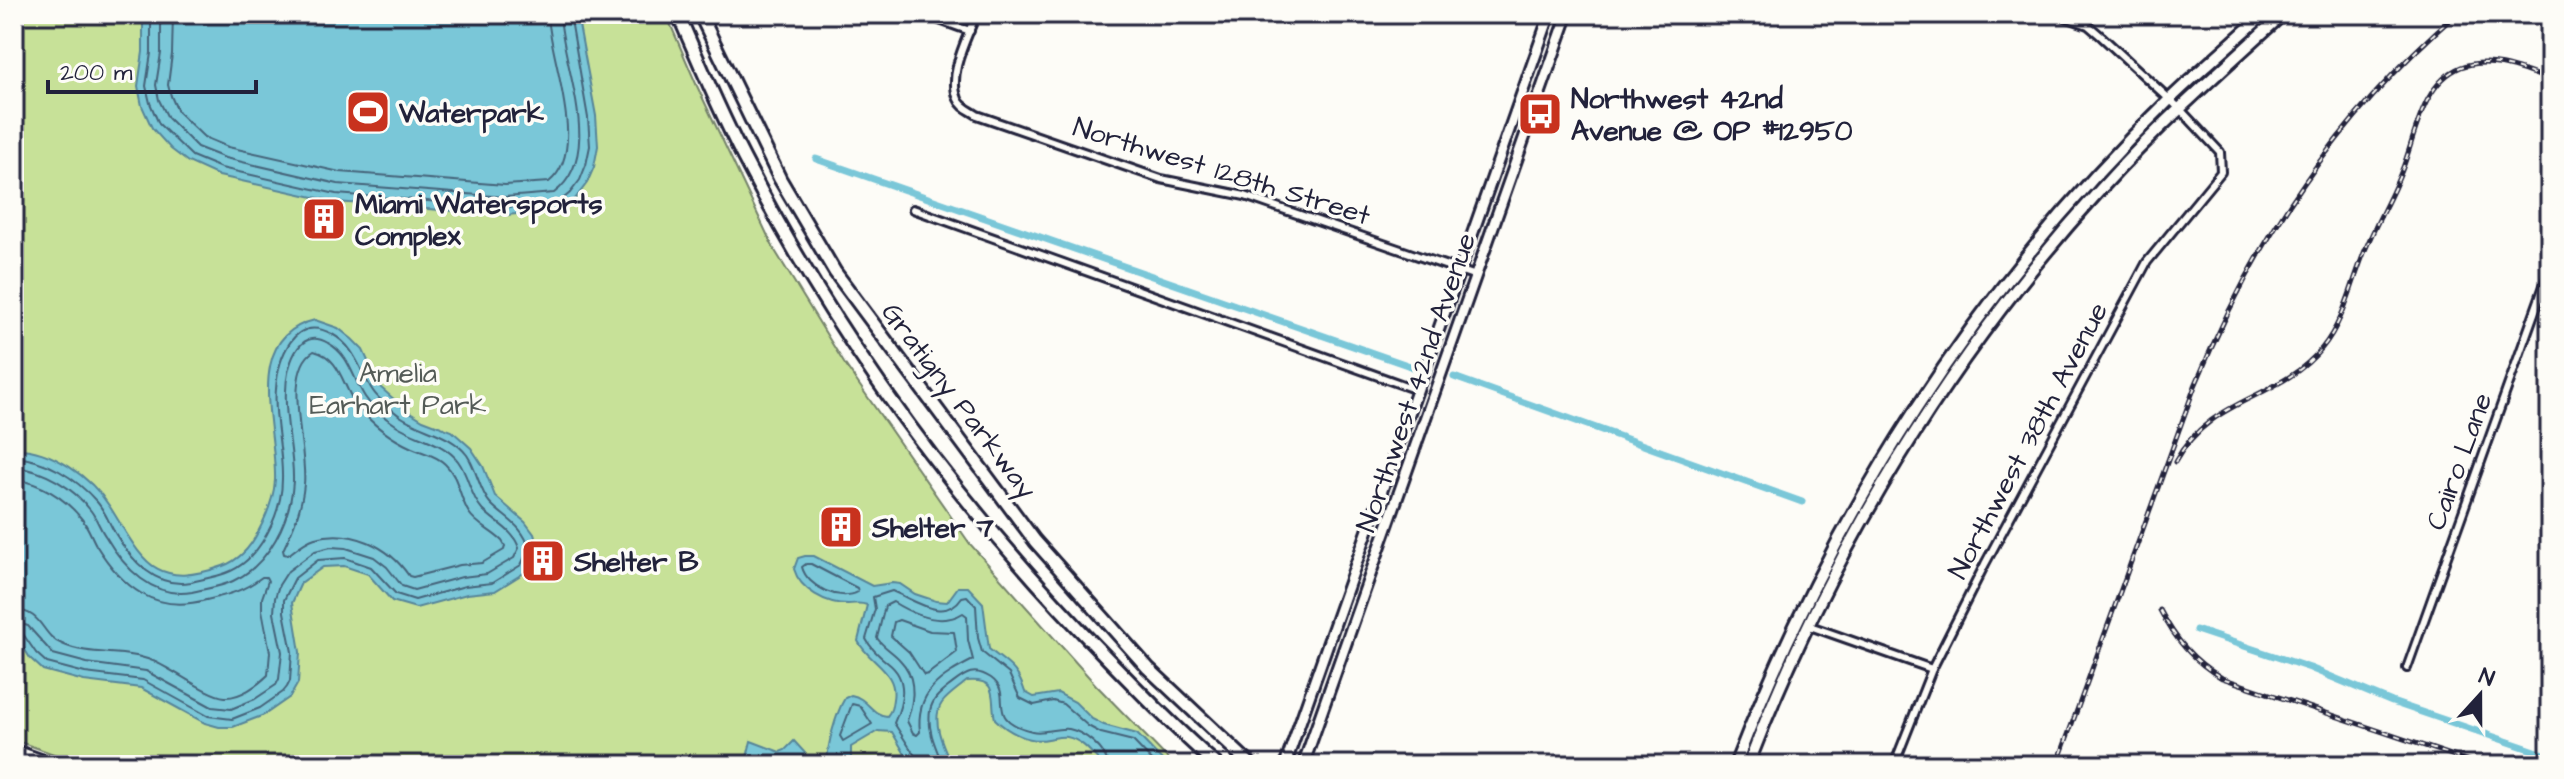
<svg xmlns="http://www.w3.org/2000/svg" width="2564" height="779" font-family="'Architects Daughter',sans-serif">
  <style>
    .green { fill: #c7e198; stroke: #74826a; stroke-width: 2 }
    .water { fill: #7ac7d8; stroke: #578599; stroke-width: 2 }
    .lines { fill: none; stroke-linecap: round; stroke-linejoin: round }
    .shore { stroke: #45647a; stroke-width: 2 }
    .canal { stroke: #7ac7d8; stroke-width: 7 }
    .minor-casing { stroke: #22223b; stroke-width: 12 }
    .secondary-casing { stroke: #22223b; stroke-width: 15 }
    .primary-casing { stroke: #22223b; stroke-width: 16 }
    .motorway-casing { stroke: #22223b; stroke-width: 17 }
    .minor { stroke: #fdfcf7; stroke-width: 6 }
    .secondary { stroke: #fdfcf7; stroke-width: 9 }
    .primary { stroke: #fdfcf7; stroke-width: 10 }
    .motorway { stroke: #fdfcf7; stroke-width: 11 }
    .rail-casing { stroke: #22223b; stroke-width: 5 }
    .rail { stroke: #fdfcf7; stroke-width: 2; stroke-dasharray: 6; stroke-linecap: butt }
    .labels { text-anchor: middle; stroke-width: 7; stroke-linejoin: round; paint-order: stroke }
    .poi-label { font-size: 28px; font-weight: bold; fill: #22223b; stroke: #fdfcf7; text-anchor: start }
    .street-label { font-size: 28px; fill: #22223b; stroke: #fdfcf7 }
    .park-label { font-size: 28px; fill: #545b57; stroke: #fdfcf7 }
  </style>
  <rect width="100%" height="100%" fill="#fdfcf7"/>
  <filter id="ink" filterUnits="userSpaceOnUse"><feTurbulence type="fractalNoise" baseFrequency=".0125" numOctaves="2"/><feDisplacementMap in="SourceGraphic" scale="16" xChannelSelector="R" yChannelSelector="G"/><feConvolveMatrix kernelMatrix="1 2 1 2 8 2 1 2 1" color-interpolation-filters="sRGB"/></filter>
  <g filter="url(#ink)">
    <polygon class="green" points="14,14 666,14 697,86 774,249 844,363 970,544 1096,685 1174,765 85,765 14,740"/>
    <g class="water">
      <polygon points="143,14 577,14 596,116 598,146 594,167 587,183 575,199 561,210 506,215 336,202 219,176 188,162 171,149 152,128 142,106 138,86 143,52"/>
      <path d="M 315,320 L 338,328 L 352,339 L 363,350 L 380,387 L 405,409 L 423,420 L 452,431 L 471,448 L 483,466 L 495,496 L 525,522 L 534,534 L 538,547 L 533,563 L 527,571 L 495,591 L 467,594 L 416,608 L 392,601 L 368,574 L 344,566 L 323,567 L 301,583 L 292,603 L 300,652 L 298,683 L 290,697 L 264,715 L 233,727 L 219,727 L 205,723 L 141,688 L 84,681 L 43,670 L 30,658 L 15,634 L 14,449 C 50,447 92,478 110,507 C 143,559 152,591 223,566 C 239,560 251,546 258,532 C 266,517 274,498 275,480 C 277,429 241,337 315,320 Z"/>
      <path d="M 805,556 L 814,556 L 872,586 L 892,583 L 900,584 L 915,594 L 936,601 L 947,602 L 958,587 L 968,587 L 983,603 L 989,649 C 1008,665 1017,667 1025,692 L 1034,697 L 1058,693 L 1075,702 L 1092,719 L 1104,725 L 1137,734 L 1167,765 L 1103,765 C 1093,755 1083,740 1067,737 C 1061,736 1054,738 1048,739 C 1029,743 1008,732 995,719 C 990,698 1000,678 967,681 C 959,688 948,695 942,703 C 930,720 944,748 952,765 L 907,765 L 909,761 L 892,732 L 878,731 L 851,747 L 851,765 L 828,765 C 825,750 837,711 845,698 L 851,695 C 868,698 871,715 887,716 C 892,710 892,706 893,699 C 898,671 869,663 858,641 L 867,605 C 859,602 856,604 848,604 C 826,604 800,590 794,569 L 798,558 Z"/>
      <polygon points="751,741 780,752 785,750 794,741 805,753 803,765 750,765 747,757"/>
    </g>
    <g class="lines">
      <g class="shore">
        <polyline points="151,14 151,53 146,86 150,103 159,124 192,156 221,168 336,194 506,207 558,203 570,193 580,180 586,165 590,146 588,118 570,14"/>
        <path d="M 161,14 L 161,53 L 156,85 L 159,100 L 168,118 L 197,147 L 225,158 L 338,184 L 505,197 L 554,193 C 606,154 562,67 560,14"/>
        <path d="M 173,14 L 172,54 L 168,85 L 171,96 L 178,112 L 204,137 L 228,147 L 340,172 L 505,185 L 549,182 C 590,150 549,58 548,14"/>
        <path d="M 314,351 C 342,358 342,388 358,407 C 372,424 392,439 412,448 C 423,453 436,455 445,464 C 459,477 459,497 469,513 C 477,525 492,531 502,541 L 505,546 L 504,550 L 482,563 L 460,565 L 413,577 L 409,576 C 389,546 351,528 315,538 C 305,541 296,549 288,555 L 284,554 L 283,550 C 293,529 302,508 304,484 C 308,452 281,371 314,351 Z"/>
        <path d="M 14,457 C 46,459 76,478 97,502 C 105,511 109,523 115,533 C 131,560 156,589 191,582 C 202,579 216,577 226,573 C 260,561 282,513 282,479 C 283,449 273,418 276,389 C 278,359 293,313 332,334 C 356,347 359,370 373,391 C 379,400 391,409 400,416 C 422,431 450,433 467,455 C 477,470 480,492 490,503 C 505,519 523,525 529,548 L 521,565 L 492,583 L 465,586 L 415,600 L 396,594 L 371,567 L 345,558 L 318,560 L 295,578 L 284,600 L 284,612 L 292,652 L 290,681 L 287,687 L 283,692 L 260,708 L 232,719 L 208,716 L 143,680 L 85,673 L 47,663 L 36,653 L 23,634 L 14,632"/>
        <path d="M 14,467 C 44,470 73,487 91,511 C 97,519 100,529 106,537 C 124,568 153,599 192,592 C 204,589 221,587 233,581 C 269,565 291,519 293,481 C 294,451 284,421 286,391 C 286,369 297,325 328,343 C 350,355 352,377 365,397 C 372,408 385,418 396,425 C 416,438 444,442 458,461 C 469,476 470,496 482,509 C 495,523 513,529 519,548 L 514,558 L 487,574 L 462,577 L 414,590 L 402,586 L 387,567 L 374,557 L 346,548 L 331,547 L 315,551 L 288,571 L 279,585 L 275,598 L 274,613 L 282,652 L 279,679 L 276,685 L 255,699 L 231,709 L 212,707 L 146,671 L 87,663 L 53,654 L 28,626 L 14,622"/>
        <path d="M 14,479 C 40,483 64,497 81,518 C 88,526 91,536 96,545 C 122,587 154,614 206,600 C 227,595 244,591 262,577 L 266,577 L 268,581 L 262,598 L 262,610 L 270,652 L 268,675 C 258,685 240,698 225,697 C 208,696 171,668 153,661 C 125,649 91,657 62,644 C 40,635 44,611 14,610"/>
        <path d="M 806,564 L 811,564 L 857,588 L 858,592 C 840,602 807,587 802,567 Z"/>
        <path d="M 893,602 C 914,615 941,627 963,613 L 967,616 L 968,640 L 973,660 C 942,676 915,691 920,732 L 917,735 L 913,733 L 907,721 C 914,701 917,677 900,660 C 893,652 883,647 877,638 L 885,606 Z"/>
        <polygon points="899,620 930,631 954,632 957,652 928,674 924,675 909,652 891,636 894,622"/>
        <polygon points="852,704 860,706 872,724 843,741 840,736"/>
        <path d="M 916,765 L 915,756 L 894,723 C 903,703 909,679 888,663 C 879,656 871,649 866,639 L 875,609 L 873,597 L 892,591 C 915,600 944,624 962,597 L 967,596 L 976,606 L 978,638 L 982,652 L 1009,674 L 1020,698 L 1034,705 L 1053,701 L 1063,704 L 1088,726 L 1101,733 L 1133,741 L 1156,765"/>
        <path d="M 943,765 C 936,748 927,730 930,711 C 932,700 939,694 948,687 C 963,676 972,665 991,678 C 1016,696 982,719 1032,731 C 1044,734 1056,727 1069,729 C 1084,732 1106,749 1108,765"/>
      </g>
      <g class="canal">
        <polyline points="816,159 1413,367"/>
        <polyline points="1454,377 1802,502"/>
        <polyline points="2196,630 2310,668 2392,702 2550,756"/>
      </g>
      <g class="minor-casing">
        <g id="minor">
          <polyline points="923,14 970,31"/>
          <path d="M 976,14 C 968,37 947,74 958,99 C 961,107 970,110 977,115 L 1161,179 L 1245,196 L 1476,276"/>
          <polyline points="913,209 1417,390"/>
          <polyline points="1807,625 1932,669"/>
          <polyline points="2407,668 2550,269"/>
          <polyline points="1894,765 1932,669 1985,564 2147,262 2221,172 2220,152 2179,108 2102,37 2088,25 2057,14"/>
        </g>
      </g>
      <g class="secondary-casing">
        <g id="secondary">
          <polyline points="14,750 56,765"/>
          <polyline points="14,763 20,765"/>
          <polyline points="1285,765 1550,14"/>
          <polyline points="1303,765 1568,14"/>
        </g>
      </g>
      <g class="primary-casing">
        <g id="primary">
          <path d="M 1735,765 C 1831,516 1977,286 2170,99 C 2200,70 2233,42 2264,14"/>
          <path d="M 1748,765 C 1829,554 1947,358 2100,190 C 2157,127 2220,71 2283,14"/>
        </g>
      </g>
      <g class="motorway-casing">
        <g id="motorway">
          <path d="M 678,14 C 701,66 722,118 749,168 C 843,349 966,514 1109,660 C 1144,696 1179,732 1217,765"/>
          <polyline points="700,14 780,179 835,272 1035,541 1148,668 1251,765"/>
        </g>
      </g>
      <use href="#minor" class="minor"/>
      <use href="#secondary" class="secondary"/>
      <use href="#primary" class="primary"/>
      <use href="#motorway" class="motorway"/>
      <g class="rail-casing">
        <g id="rail">
          <path d="M 2175,462 C 2212,395 2278,402 2322,348 C 2345,320 2352,281 2366,248 C 2377,221 2392,196 2402,170 C 2416,135 2422,83 2461,67 C 2491,56 2522,70 2550,80"/>
          <path d="M 2160,610 C 2175,639 2193,661 2222,678 L 2481,765"/>
          <path d="M 2057,765 L 2195,386 C 2255,240 2337,118 2456,14"/>
        </g>
      </g>
      <use href="#rail" class="rail"/>
    </g>
  </g>
  <defs>
    <g id="stadium-square" transform="scale(2.3)"><rect x="-9" y="-9" width="18" height="18" rx="4" fill="#c8321e" stroke="#fdfcf7"/><path d="M0-5a6.5 5 0 1 0 0 10a6.5 5 0 1 0 0-10ZM-3.5-1.8h7v3.6h-7Z" fill="#fff"/></g>
    <g id="bus-square" transform="scale(2.3)"><rect x="-9" y="-9" width="18" height="18" rx="4" fill="#c8321e" stroke="#fdfcf7"/><path d="M-5-6H5V4H4V6H2V4H-2V6H-4V4H-5ZM-3.5-4V0h7V-4ZM-3.5 1.2v1.5H-2V1.2ZM2 1.2v1.5H3.5V1.2Z" fill="#fff"/></g>
    <g id="building-square" transform="scale(2.3)"><rect x="-9" y="-9" width="18" height="18" rx="4" fill="#c8321e" stroke="#fdfcf7"/><path d="M-4-6H4V6H1V3H-1V6H-4ZM-2.5-4.3h1.7v1.8h-1.7ZM.8-4.3h1.7v1.8H.8ZM-2.5-1h1.7V.8h-1.7ZM.8-1h1.7V.8H.8Z" fill="#fff"/></g>
  </defs>
  <g fill-rule="evenodd">
    <use href="#stadium-square" x="368" y="112"/>
    <use href="#bus-square" x="1540" y="114"/>
    <use href="#building-square" x="324" y="219"/>
    <use href="#building-square" x="841" y="527"/>
    <use href="#building-square" x="543" y="561"/>
  </g>
  <g class="labels">
    <g class="poi-label">
      <text x="1571" y="108">Northwest 42nd<tspan x="1571" dy="32">Avenue @ OP #12950</tspan></text>
      <text x="399" y="122">Waterpark</text>
      <text x="355" y="213">Miami Watersports<tspan x="355" dy="32">Complex</tspan></text>
      <text x="872" y="537">Shelter 7</text>
      <text x="574" y="571">Shelter B</text>
    </g>
    <g class="street-label">
      <text transform="translate(1222 170) rotate(17)" y="10">Northwest 128th Street</text>
      <text transform="translate(1415 382) rotate(-71)" y="10">Northwest 42nd Avenue</text>
      <text transform="translate(960 400) rotate(53)" y="10">Gratigny Parkway</text>
      <text transform="translate(2027 440) rotate(-62)" y="10">Northwest 38th Avenue</text>
      <text transform="translate(2458 461) rotate(-70)" y="10">Cairo Lane</text>
    </g>
    <g class="park-label">
      <text x="398" y="382">Amelia<tspan x="398" dy="32">Earhart Park</tspan></text>
    </g>
  </g>
  <rect width="2564" height="779" fill="none" stroke="#fdfcf7" stroke-width="48"/>
  <rect x="24" y="24" width="2516" height="731" fill="none" stroke="#22223b" stroke-width="3" filter="url(#ink)"/>
  <g transform="translate(2480 695) rotate(21)" stroke="#fdfcf7" stroke-width="6" paint-order="stroke">
  <path d="M0-6L14 30L0 20L-14 30Z" fill="#22223b"/>
  <text y="-12" font-size="22" font-weight="bold" text-anchor="middle" fill="#22223b">N</text>
  </g>
  <path d="M48 80v12h208v-12" fill="none" stroke="#22223b" stroke-width="4"/>
  <text x="60" y="80" font-size="24" fill="#22223b" stroke="#fdfcf7" stroke-width="6" paint-order="stroke">200 m</text>
</svg>
